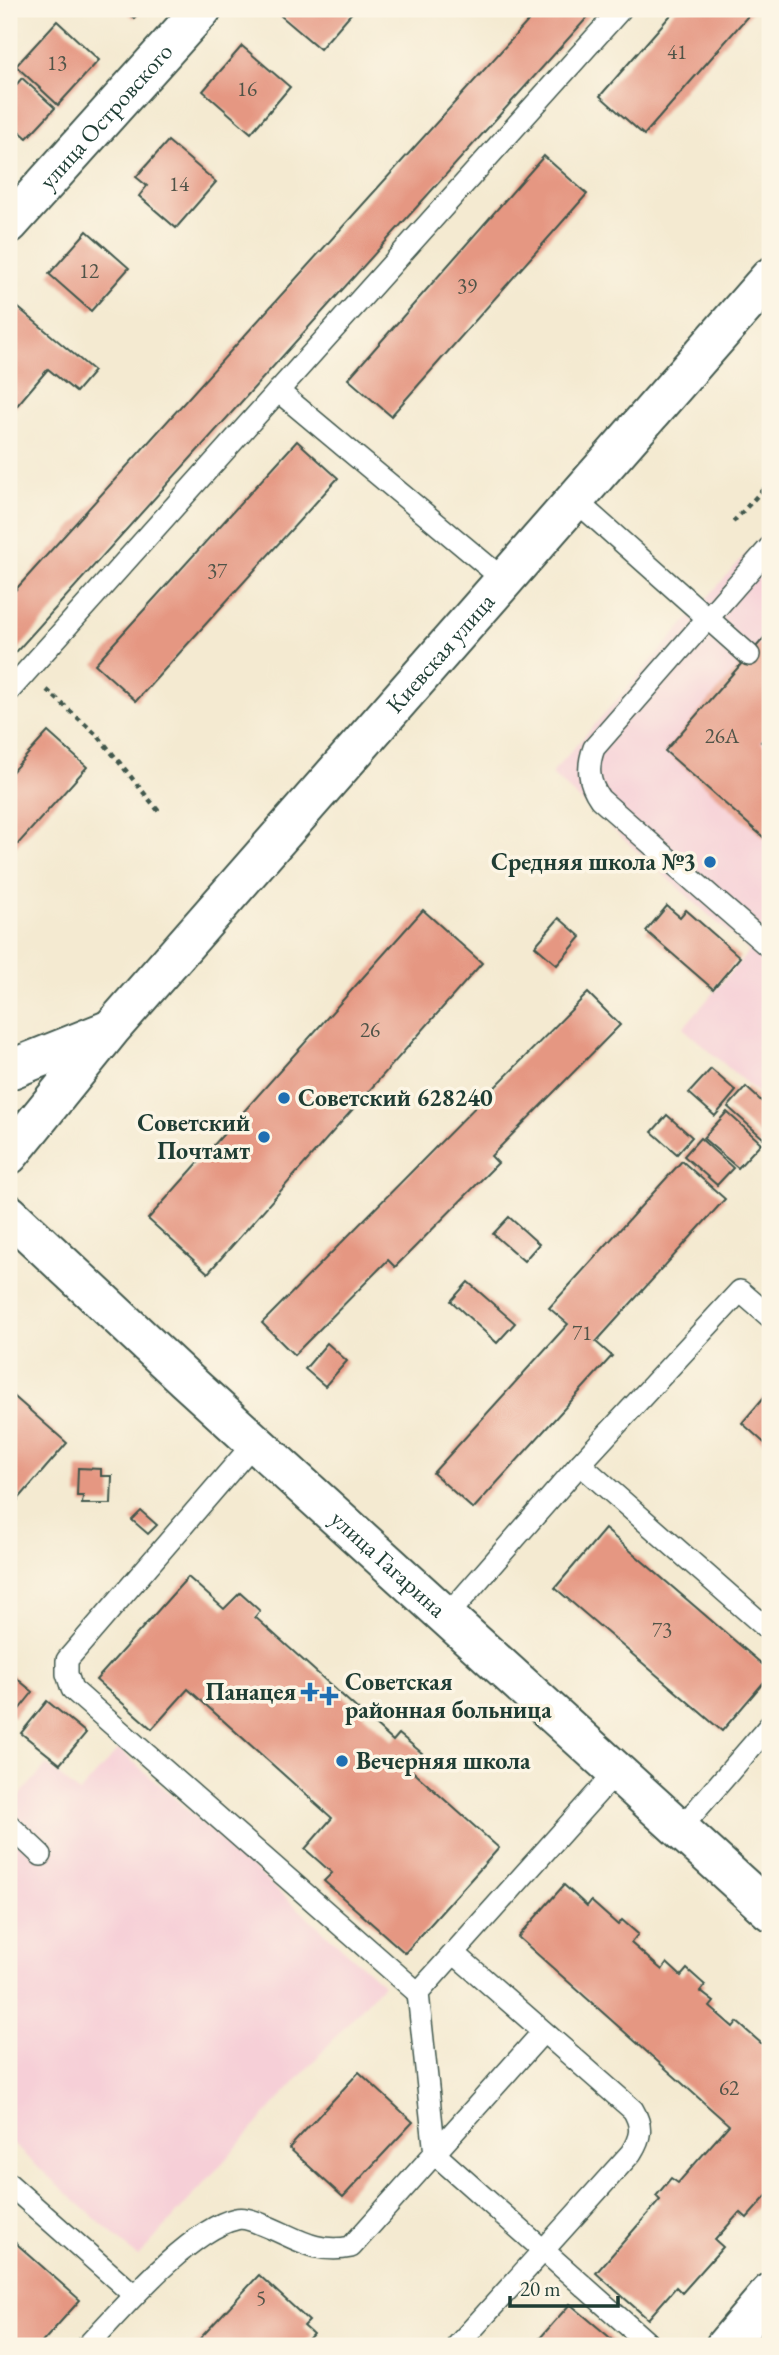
<svg xmlns="http://www.w3.org/2000/svg" width="779" height="2355" font-family="'EB Garamond',serif">
  <style>
    .built { fill: #f6cfd7 }
    .building { fill: #e59782 }
    .lines { fill: none; stroke-linecap: round; stroke-linejoin: round }
    .lane-casing { stroke: #3f574c; stroke-width: 24 }
    .street-casing { stroke: #3f574c; stroke-width: 42 }
    .secondary-casing { stroke: #3f574c; stroke-width: 42 }
    .path { stroke: #3f574c; stroke-width: 4.5; stroke-dasharray: 5 5; stroke-linecap: butt }
    .lane { stroke: #fff; stroke-width: 21 }
    .street { stroke: #fff; stroke-width: 38 }
    .secondary { stroke: #fff; stroke-width: 38 }
    .poi-dot { fill: #1f6fb2; stroke: #fcf5e5; stroke-width: 2.5 }
    .labels { text-anchor: middle; stroke-width: 7; stroke-linejoin: round; paint-order: stroke }
    .number-label { font-size: 21px; fill: #505448 }
    .street-label { font-size: 24px; fill: #1f3d34; stroke: #fcf5e5 }
    .poi-label { font-size: 24px; font-weight: bold; fill: #1f3d34; stroke: #fcf5e5; text-anchor: end }
  </style>
  <rect width="100%" height="100%" fill="#fcf5e5"/>
  <filter id="ink" filterUnits="userSpaceOnUse"><feTurbulence type="fractalNoise" baseFrequency=".0143" numOctaves="2"/><feDisplacementMap in="SourceGraphic" scale="14" xChannelSelector="R" yChannelSelector="G"/><feConvolveMatrix kernelMatrix="1 2 1 2 8 2 1 2 1" color-interpolation-filters="sRGB"/></filter>
  <filter id="wash" filterUnits="userSpaceOnUse"><feTurbulence type="fractalNoise" baseFrequency=".00686" numOctaves="4" result="noise"/><feDisplacementMap in="SourceGraphic" scale="28" xChannelSelector="R" yChannelSelector="G"/><feGaussianBlur stdDeviation="1.57" result="paint"/><feColorMatrix in="noise" values="0 0 0 0 0 0 0 0 0 0 0 0 0 0 0 0 0 1.4 0 .05"/><feComposite in="paint" operator="in"/></filter>
  <g filter="url(#wash)">
    <rect width="100%" height="100%" fill="#f4ead1"/>
    <g class="built">
      <polygon points="770,527 770,1104 683,1028 749,951 551,774"/>
      <polygon points="119,1749 383,1984 138,2257 9,2141 9,1807 47,1765 79,1793"/>
    </g>
    <g id="blocks">
      <g class="building">
        <polygon points="124,9 142,9 134,18"/>
        <polygon points="287,9 355,9 320,49 281,16"/>
        <polygon points="539,9 595,9 9,660 9,597"/>
        <polygon points="676,9 754,9 644,135 600,96"/>
        <polygon points="57,21 99,60 58,105 16,66"/>
        <polygon points="242,46 290,87 251,133 203,91"/>
        <polygon points="22,78 55,108 27,138 9,122 9,93"/>
        <polygon points="168,141 216,182 176,228 139,196 147,186 136,177"/>
        <polygon points="544,156 587,194 391,416 348,379"/>
        <polygon points="87,231 129,268 91,311 49,274"/>
        <polygon points="15,305 94,371 76,392 48,369 9,415 9,312"/>
        <polygon points="297,441 338,478 136,701 95,664"/>
        <polygon points="770,631 770,731 761,742 770,750 770,843 665,751"/>
        <polygon points="48,732 87,767 9,854 9,775"/>
        <polygon points="667,906 680,917 686,910 740,957 713,989 646,931"/>
        <polygon points="423,910 482,963 208,1273 148,1219"/>
        <polygon points="559,918 581,937 557,965 535,946"/>
        <polygon points="588,993 620,1025 491,1156 498,1163 395,1267 388,1260 294,1355 262,1323"/>
        <polygon points="711,1069 736,1091 715,1116 689,1093"/>
        <polygon points="746,1087 770,1109 770,1130 763,1138 728,1107"/>
        <polygon points="727,1112 761,1143 738,1168 703,1138"/>
        <polygon points="667,1115 692,1137 677,1154 652,1132"/>
        <polygon points="700,1138 733,1168 717,1185 684,1156"/>
        <polygon points="682,1161 725,1199 596,1342 612,1356 473,1509 433,1473 568,1324 549,1308"/>
        <polygon points="509,1217 539,1244 524,1261 493,1234"/>
        <polygon points="468,1282 515,1323 497,1343 451,1301"/>
        <polygon points="327,1343 347,1361 325,1386 305,1369"/>
        <polygon points="770,1390 770,1448 742,1423"/>
        <polygon points="9,1392 67,1443 9,1510"/>
        <polygon points="78,1468 101,1469 101,1476 112,1476 111,1504 82,1504 83,1496 77,1496"/>
        <polygon points="141,1511 157,1525 148,1534 132,1520"/>
        <polygon points="605,1529 770,1671 770,1675 722,1731 555,1588"/>
        <polygon points="188,1577 224,1609 240,1593 260,1611 255,1617 393,1741 399,1734 422,1753 409,1768 499,1848 405,1953 324,1881 332,1873 305,1849 332,1818 188,1689 152,1729 96,1680"/>
        <polygon points="9,1672 33,1692 13,1717 9,1713"/>
        <polygon points="47,1701 86,1733 60,1764 21,1733"/>
        <polygon points="564,1885 587,1906 591,1901 618,1925 622,1920 638,1934 631,1943 662,1970 667,1963 681,1976 687,1969 705,1985 700,1991 714,2002 710,2007 733,2027 737,2022 770,2051 770,2192 747,2218 740,2212 715,2240 723,2247 682,2293 676,2287 648,2319 596,2273 660,2200 656,2196 671,2178 678,2183 729,2125 518,1937"/>
        <polygon points="359,2072 413,2122 343,2197 289,2148"/>
        <polygon points="9,2237 80,2300 39,2346 9,2346"/>
        <polygon points="259,2275 309,2321 304,2326 313,2334 302,2346 193,2346"/>
        <polygon points="570,2304 620,2346 533,2346"/>
      </g>
    </g>
  </g>
  <g filter="url(#ink)">
    <use href="#blocks" fill-opacity="0" stroke="#3f574c" stroke-width="2"/>
    <g class="lines">
      <g class="lane-casing">
        <g id="lane">
          <polyline points="278,391 504,580"/>
          <polyline points="575,500 749,655"/>
          <path d="M 770,547 L 594,748 C 587,767 588,782 600,799 L 770,948"/>
          <polyline points="9,691 621,9"/>
          <polyline points="255,1442 67,1660 67,1674 72,1689 418,1993"/>
          <polyline points="580,1464 740,1291 770,1317"/>
          <polyline points="446,1617 580,1464 770,1631"/>
          <polyline points="616,1772 418,1993 435,2154 651,2346"/>
          <polyline points="9,1825 41,1855"/>
          <polyline points="680,1829 770,1725"/>
          <path d="M 454,1953 L 633,2110 C 643,2127 641,2137 631,2153 L 457,2346"/>
          <polyline points="9,2184 134,2295"/>
          <path d="M 87,2346 C 120,2311 190,2229 236,2219 C 243,2217 254,2221 261,2224 C 293,2236 315,2255 351,2247 L 543,2032"/>
        </g>
      </g>
      <g class="street-casing">
        <g id="street">
          <path id="s1" d="M 9,224 L 202,9"/>
          <polyline points="725,2346 770,2293"/>
        </g>
      </g>
      <g class="secondary-casing">
        <g id="secondary">
          <polyline points="9,1070 106,1031"/>
          <path id="s2" d="M 9,1155 L 111,1029 L 770,277"/>
          <path id="s3" d="M 9,1214 L 185,1379 L 770,1911"/>
        </g>
      </g>
      <g class="path">
        <polyline points="733,522 770,482"/>
        <polyline points="47,690 99,737 160,813"/>
      </g>
      <use href="#lane" class="lane"/>
      <use href="#street" class="street"/>
      <use href="#secondary" class="secondary"/>
    </g>
  </g>
  <g class="poi-dot">
    <circle cx="710" cy="862" r="7"/>
    <circle cx="284" cy="1098" r="7"/>
    <circle cx="264" cy="1137" r="7"/>
    <path d="M306.5 1681.5h7v7h7v7h-7v7h-7v-7h-7v-7h7z"/>
    <path d="M325.5 1685.5h7v7h7v7h-7v7h-7v-7h-7v-7h7z"/>
    <circle cx="342" cy="1761" r="7"/>
  </g>
  <g class="labels">
    <g class="number-label">
      <text x="677" y="59">41</text>
      <text x="57" y="70">13</text>
      <text x="247" y="96">16</text>
      <text x="179" y="191">14</text>
      <text x="89" y="278">12</text>
      <text x="467" y="293">39</text>
      <text x="217" y="578">37</text>
      <text x="722" y="743">26А</text>
      <text x="370" y="1037">26</text>
      <text x="582" y="1340">71</text>
      <text x="662" y="1637">73</text>
      <text x="729" y="2095">62</text>
      <text x="261" y="2305">5</text>
    </g>
    <g class="street-label">
      <text dy="8" stroke="none"><textPath href="#s1" startOffset="145">улица Островского</textPath></text>
      <text dy="8" stroke="none"><textPath href="#s2" startOffset="662">Киевская улица</textPath></text>
      <text dy="8" stroke="none"><textPath href="#s3" startOffset="516">улица Гагарина</textPath></text>
    </g>
    <g class="poi-label">
      <text x="696" y="870">Средняя школа №3</text>
      <text x="298" y="1106" text-anchor="start">Советский 628240</text>
      <text x="250" y="1131">Советский<tspan x="250" dy="28">Почтамт</tspan></text>
      <text x="345" y="1690" text-anchor="start">Советская<tspan x="345" dy="28">районная больница</tspan></text>
      <text x="296" y="1700">Панацея</text>
      <text x="356" y="1769" text-anchor="start">Вечерняя школа</text>
    </g>
  </g>
  <rect width="779" height="2355" fill="none" stroke="#fcf5e5" stroke-width="35"/>
  <path d="M510 2296v10h108v-10" fill="none" stroke="#1f3d34" stroke-width="3.5"/>
  <text x="520" y="2296" font-size="21" fill="#1f3d34" stroke="#fcf5e5" stroke-width="5" paint-order="stroke">20 m</text>
</svg>
